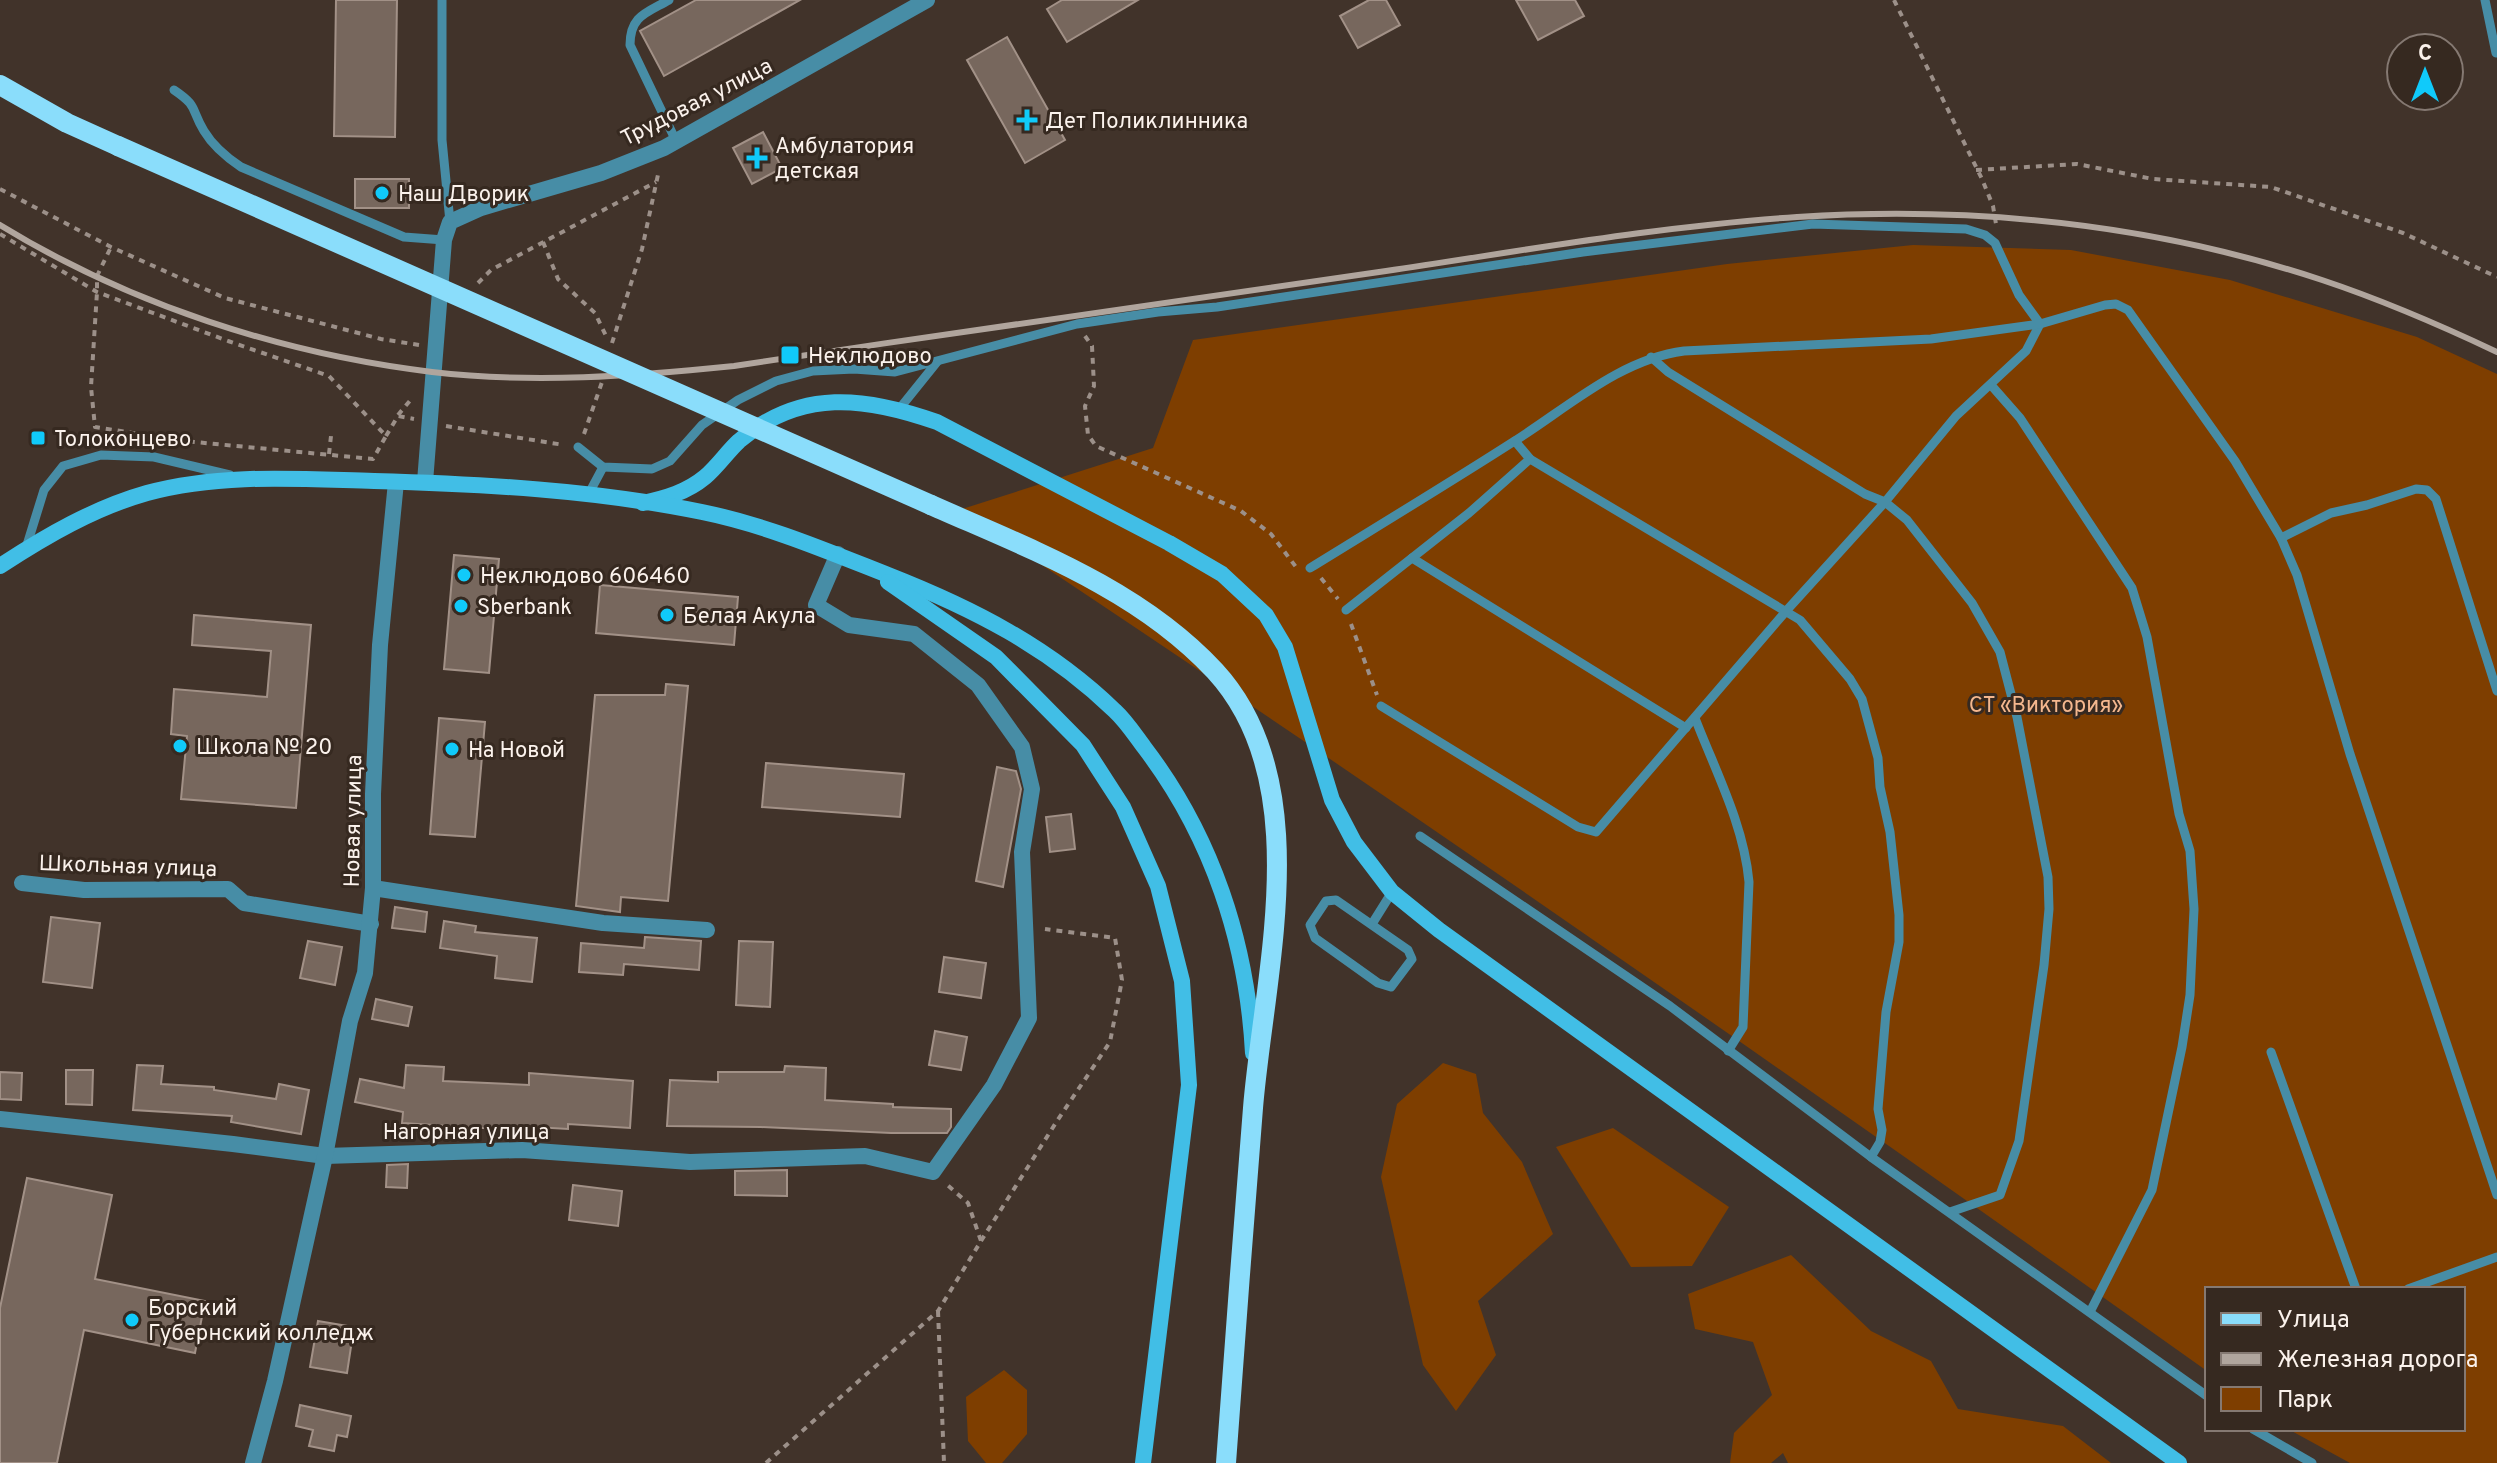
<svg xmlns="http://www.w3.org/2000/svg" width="2497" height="1463" font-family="Overpass,sans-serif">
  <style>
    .green { fill: #7e3e00 }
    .building { fill: #77675d; stroke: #a29187; stroke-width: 2 }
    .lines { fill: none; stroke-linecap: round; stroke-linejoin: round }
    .path { stroke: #9c9089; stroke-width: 4; stroke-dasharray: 6 6; stroke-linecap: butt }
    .lane { stroke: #478da6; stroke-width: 9 }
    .street { stroke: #478da6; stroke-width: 16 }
    .secondary { stroke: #41bee6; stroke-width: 16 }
    .primary { stroke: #8addfb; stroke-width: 20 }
    .rail { stroke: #b0a59d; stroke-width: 6 }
    .primary-bridge { stroke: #8addfb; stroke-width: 20 }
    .poi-dot { fill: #10cafa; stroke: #362920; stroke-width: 3 }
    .labels { text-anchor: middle; stroke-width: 6; stroke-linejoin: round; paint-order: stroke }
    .street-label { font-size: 22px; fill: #fbf2ec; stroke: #362920 }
    .poi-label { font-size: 22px; fill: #fbf2ec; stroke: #362920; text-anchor: start }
    .park-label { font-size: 22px; fill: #f4b78e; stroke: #362920 }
  </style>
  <rect width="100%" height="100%" fill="#41332a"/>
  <g class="green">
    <path d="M 1913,245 L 2071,250 L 2230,280 L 2417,337 L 2497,374 L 2497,1463 L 2350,1463 L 2288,1429 L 2463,1429 L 2463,1289 L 2207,1289 L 2207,1371 C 1795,1078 1381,789 959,510 L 1153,448 L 1193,340 L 1727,264 Z"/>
    <polygon points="1443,1063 1476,1074 1483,1113 1522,1162 1553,1234 1478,1301 1496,1355 1456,1411 1423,1365 1381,1177 1397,1104"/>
    <polygon points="1613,1128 1729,1207 1692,1266 1631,1267 1556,1147"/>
    <polygon points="1791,1255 1871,1331 1931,1361 1958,1409 2063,1426 2111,1463 1788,1463 1783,1453 1771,1463 1730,1463 1734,1433 1772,1395 1753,1342 1695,1329 1688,1294"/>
    <polygon points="1004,1370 1027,1390 1027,1434 1002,1463 986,1463 968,1441 966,1397"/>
  </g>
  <g class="building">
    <polygon points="336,0 397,0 395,137 334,136"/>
    <polygon points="696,0 800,0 664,76 640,31"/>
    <polygon points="1062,0 1138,0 1067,42 1047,9"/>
    <polygon points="1369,0 1386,0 1400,25 1358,48 1340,16"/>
    <polygon points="1516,0 1575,0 1584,16 1538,40"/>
    <polygon points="1007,37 1065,140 1025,163 967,60"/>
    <polygon points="763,132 782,168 752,184 733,148"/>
    <rect x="355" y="179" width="54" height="29"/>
    <polygon points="454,555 499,559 489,673 444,669"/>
    <polygon points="600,585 738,597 734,645 596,633"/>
    <polygon points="194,615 311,625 296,808 181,799 187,736 171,734 174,689 267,697 271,651 192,645"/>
    <polygon points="666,684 688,686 668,901 621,897 620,912 576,906 595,695 665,695"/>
    <polygon points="439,718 485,722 475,837 430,834"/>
    <polygon points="766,763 904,774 900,817 762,807"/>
    <polygon points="997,767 1016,771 1021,789 1003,887 976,881"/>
    <polygon points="1071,814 1075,849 1050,852 1046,817"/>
    <polygon points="395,907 427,912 425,932 392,928"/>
    <polygon points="51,917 100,923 92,988 43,982"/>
    <polygon points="444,921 476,926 475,932 537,938 532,982 495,978 497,956 440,948"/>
    <polygon points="645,937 701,941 699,970 624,964 623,975 579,972 581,943 644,948"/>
    <polygon points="308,941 342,947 335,985 300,978"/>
    <polygon points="739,941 773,942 770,1007 736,1005"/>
    <polygon points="944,957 986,963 981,998 939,992"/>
    <polygon points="376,999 412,1007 408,1026 372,1019"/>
    <polygon points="935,1031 967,1037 961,1070 929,1065"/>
    <polygon points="137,1065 163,1066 161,1084 214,1087 214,1090 276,1099 279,1084 309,1090 301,1134 231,1122 232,1116 133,1110"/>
    <polygon points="406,1065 444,1067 443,1081 529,1085 529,1073 633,1081 630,1128 568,1124 568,1129 499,1125 498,1129 402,1123 403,1112 355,1102 360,1079 404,1088"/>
    <polygon points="785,1066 826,1068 825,1100 893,1104 893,1107 951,1109 951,1127 947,1133 891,1133 761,1127 667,1126 670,1080 718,1082 718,1072 784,1072"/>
    <polygon points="66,1070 93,1070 92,1105 66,1104"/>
    <polygon points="0,1072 22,1073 21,1100 0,1099"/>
    <polygon points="408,1164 407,1188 386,1187 387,1165"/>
    <polygon points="787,1170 787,1196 735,1195 735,1171"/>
    <polygon points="27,1178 112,1195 95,1279 205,1301 195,1353 84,1330 57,1463 0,1463 0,1308"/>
    <polygon points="573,1185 622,1191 618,1226 569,1220"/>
    <polygon points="318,1321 354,1327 347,1373 310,1367"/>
    <polygon points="300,1405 351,1416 347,1437 337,1435 334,1451 309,1446 313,1430 296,1426"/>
  </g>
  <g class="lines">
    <g class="path">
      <polyline points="1894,0 1982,179 1993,206 1996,224"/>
      <polyline points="1976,170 2077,164 2153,179 2271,187 2403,233 2497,277"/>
      <polyline points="0,189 111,247 225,298 381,339 419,345"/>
      <polyline points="0,234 97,292 228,341 329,376 386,436 373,459 184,441 95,427 91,387 97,292 97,276 111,247"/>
      <polyline points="543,242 558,279 595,313 607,338"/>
      <polyline points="478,283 491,270 656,182"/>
      <polyline points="1085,336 1092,346 1094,386 1085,406 1088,435 1096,446 1241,511 1271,534 1296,567"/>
      <polyline points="612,343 642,249 659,170"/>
      <polyline points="398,415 413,397"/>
      <polyline points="446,426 564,445"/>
      <polyline points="584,434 602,382"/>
      <polyline points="386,436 398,416 414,419"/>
      <polyline points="329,454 331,436"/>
      <polyline points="1321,578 1338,599"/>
      <polyline points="1351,624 1377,695"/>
      <polyline points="981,1241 1057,1121 1110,1042 1122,980 1115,938 1045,929"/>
      <polyline points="938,1311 944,1463"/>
      <polyline points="766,1463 938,1311 981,1241 968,1203 945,1183"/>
    </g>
    <g class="lane">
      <polyline points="442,0 442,140 450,222"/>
      <path d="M 669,0 C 646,13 630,16 630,45 L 676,141"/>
      <polyline points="2485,0 2496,53"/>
      <path d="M 174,90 C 199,107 190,108 204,131 C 213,146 226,157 241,167 L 404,237 L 444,240"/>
      <polyline points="1991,385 2020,418 2132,588 2147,637 2179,814 2190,851 2194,909 2190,995 2182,1047 2152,1190 2090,1312"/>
      <polyline points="900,408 937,362"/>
      <polyline points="1515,441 1530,459 1800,620 1850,679 1862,699 1878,758 1880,787 1890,832 1899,915 1899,942 1886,1012 1878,1109 1882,1130 1880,1142 1871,1157"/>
      <polyline points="578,447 603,467 652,469 670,461 702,425 738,400 776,381 813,371 854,369 895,372 1077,324 1158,312 1217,307 1583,252 1813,224 1966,229 1985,235 1995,243 2019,295 2040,324 2026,351 1956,416 1885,502 1907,520 1972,603 2000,652 2017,717 2048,877 2049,909 2044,965 2019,1141 2000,1195 1950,1212"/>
      <polyline points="588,495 603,467"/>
      <polyline points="2281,538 2331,513 2367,505 2416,489 2427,490 2436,499 2497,691"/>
      <polyline points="26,548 44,490 63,466 101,455 154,457 230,475"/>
      <polyline points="1412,558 1686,728"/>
      <path d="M 1310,568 C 1378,526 1446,485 1513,442 C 1566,409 1620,359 1684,351 L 1931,339 L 2040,324 L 2105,305 L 2116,304 L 2128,310 L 2235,461 L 2281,538 L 2297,575 L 2350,754 L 2497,1195"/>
      <polyline points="1346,610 1469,513 1530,459"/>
      <polyline points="1381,706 1578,827 1596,832 1787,610 1885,502 1865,494 1668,372 1651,357"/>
      <path d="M 1695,718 C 1715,770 1744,825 1749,882 L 1743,1027 L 1728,1051"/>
      <polyline points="1420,836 1670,1006 1871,1157 2207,1396"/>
      <polygon points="1336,900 1408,950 1412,959 1391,987 1378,983 1315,938 1310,925 1326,901"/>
      <polyline points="1372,924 1392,892"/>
      <polyline points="2271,1052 2356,1289"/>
      <polyline points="2408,1289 2497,1257"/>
      <polyline points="2253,1429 2312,1463"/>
    </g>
    <g class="street">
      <polyline points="425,482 444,240 450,222 481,208 601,173 664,148 927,0"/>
      <polyline points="22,883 84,890 228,889 244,903 371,924"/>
      <polyline points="373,888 603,923 707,930"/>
      <polyline points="0,1119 233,1144 325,1156 522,1150 690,1162 865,1156 933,1172 994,1085 1029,1018 1022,852 1032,789 1022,747 978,685 914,634 849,625 816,605 838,554"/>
      <polyline points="253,1463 275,1381 325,1156 350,1021 365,973 373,888 373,794 380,645 396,482"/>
    </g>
    <g class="secondary">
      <path d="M 643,503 C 666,498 687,492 705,477 C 718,466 727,452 739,441 C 801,388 866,397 937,422 L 1169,543 L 1222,574 L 1266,615 L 1285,647 L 1332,800 L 1354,842 L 1392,892 L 1439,930 L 2179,1463"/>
      <path d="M 0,566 C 46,536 94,508 147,493 C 221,473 298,479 374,481 C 482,484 595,490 702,512 C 766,525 827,551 888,575 C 972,608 1049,647 1115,711 C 1126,721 1135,735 1144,747 C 1212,836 1247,942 1253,1053"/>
      <polyline points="888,582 996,657 1083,745 1123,807 1158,886 1182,981 1189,1085 1143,1463"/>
    </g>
    <g class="primary">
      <polyline points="0,85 67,123 118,146"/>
      <path d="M 931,505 C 1030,549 1139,589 1215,671 C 1318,783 1264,973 1253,1108 C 1244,1226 1234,1345 1226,1463"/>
    </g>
    <path class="rail" d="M 0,225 C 129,304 282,354 432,372 C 533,384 634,376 734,366 C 951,333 1168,302 1386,271 C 1522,251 1659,226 1797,217 C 1974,206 2153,224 2322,280 C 2382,300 2440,325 2497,352"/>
    <polyline class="primary-bridge" points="118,146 931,505"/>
  </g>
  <g class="poi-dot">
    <path d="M1023 108h8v8h8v8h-8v8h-8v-8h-8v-8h8z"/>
    <path d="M753 146h8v8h8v8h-8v8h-8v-8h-8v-8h8z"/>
    <circle cx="382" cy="193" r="8"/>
    <rect x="780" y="345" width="20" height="20" rx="4"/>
    <rect x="30" y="430" width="16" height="16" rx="4"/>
    <circle cx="464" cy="575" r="8"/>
    <circle cx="461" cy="606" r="8"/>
    <circle cx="667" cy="615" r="8"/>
    <circle cx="180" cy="746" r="8"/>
    <circle cx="452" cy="749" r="8"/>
    <circle cx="132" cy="1320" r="8"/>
  </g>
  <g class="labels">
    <g class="street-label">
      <text transform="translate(696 101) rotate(-27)" y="8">Трудовая улица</text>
      <text transform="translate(352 821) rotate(-89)" y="8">Новая улица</text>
      <text transform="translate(128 865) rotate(2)" y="8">Школьная улица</text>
      <text x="466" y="1139">Нагорная улица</text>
    </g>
    <g class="poi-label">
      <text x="1045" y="128">Дет Поликлинника</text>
      <text x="775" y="153">Амбулатория<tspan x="775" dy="25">детская</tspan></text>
      <text x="398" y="201">Наш Дворик</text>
      <text x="808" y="363">Неклюдово</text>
      <text x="54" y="446">Толоконцево</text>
      <text x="480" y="583">Неклюдово 606460</text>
      <text x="477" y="614">Sberbank</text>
      <text x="683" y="623">Белая Акула</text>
      <text x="196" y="754">Школа № 20</text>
      <text x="468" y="757">На Новой</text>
      <text x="148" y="1315">Борский<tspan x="148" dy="25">Губернский колледж</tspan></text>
    </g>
    <g class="park-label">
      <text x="2046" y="712">СТ «Виктория»</text>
    </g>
  </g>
  <rect x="2205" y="1287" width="260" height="144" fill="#362920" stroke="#857972" stroke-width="2"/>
  <rect x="2221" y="1313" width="40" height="12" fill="#8addfb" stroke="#857972" stroke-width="2"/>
  <text x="2277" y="1327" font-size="24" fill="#fbf2ec">Улица</text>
  <rect x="2221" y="1353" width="40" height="12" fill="#b0a59d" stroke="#857972" stroke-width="2"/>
  <text x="2277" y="1367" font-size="24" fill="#fbf2ec">Железная дорога</text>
  <rect x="2221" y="1387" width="40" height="24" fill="#7e3e00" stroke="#857972" stroke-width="2"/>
  <text x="2277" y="1407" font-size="24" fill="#fbf2ec">Парк</text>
  <g transform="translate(2425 72)"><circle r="38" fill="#362920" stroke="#857972" stroke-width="2"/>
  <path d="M0-6L14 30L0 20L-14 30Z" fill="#10cafa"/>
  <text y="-12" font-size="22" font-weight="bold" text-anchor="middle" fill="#fbf2ec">С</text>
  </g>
</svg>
